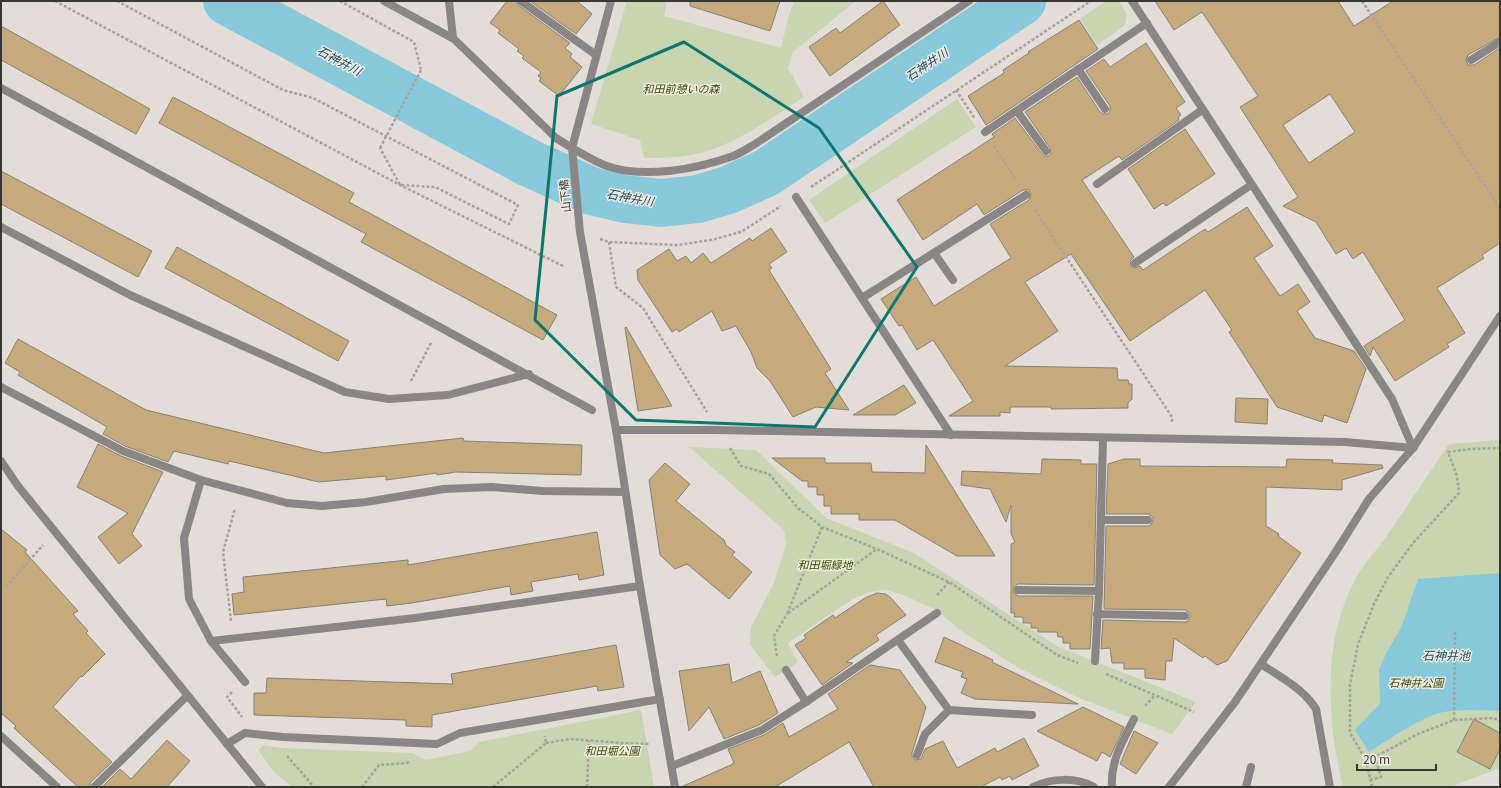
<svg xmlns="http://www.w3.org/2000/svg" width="1501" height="788" font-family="Georgia,'Noto Sans JP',serif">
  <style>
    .green { fill: #c7d5b2 }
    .water { fill: #89c9dc }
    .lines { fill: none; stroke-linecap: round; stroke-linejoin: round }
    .river { stroke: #89c9dc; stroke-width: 48 }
    .building { fill: #c5ab7c; stroke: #85817b; fill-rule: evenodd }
    .path { stroke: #a7a49e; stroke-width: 2.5; stroke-dasharray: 3 2; stroke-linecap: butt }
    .service { stroke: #8a8686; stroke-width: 8 }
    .minor { stroke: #8a8686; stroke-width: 8 }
    .tertiary { stroke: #8a8686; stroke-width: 8 }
    .path-bridge { stroke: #a7a49e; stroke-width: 2.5; stroke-dasharray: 3 2; stroke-linecap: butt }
    .marked { fill: none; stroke: #0f766e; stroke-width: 3; stroke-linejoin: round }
    .labels { text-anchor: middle; stroke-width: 3; stroke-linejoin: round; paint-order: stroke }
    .park-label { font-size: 11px; font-style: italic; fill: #3b5001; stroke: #efebe4 }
    .street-label { font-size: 11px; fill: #373633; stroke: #efebe4 }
    .water-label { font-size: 12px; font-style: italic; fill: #1a505e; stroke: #efebe4 }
  </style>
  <rect width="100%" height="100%" fill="#e2ded7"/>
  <g class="green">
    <path d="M 627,1 L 667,1 L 664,16 L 781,48 L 789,15 L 794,1 L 856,1 L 793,52 L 788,68 L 804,97 C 765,122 725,153 677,157 C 666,158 655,158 644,158 L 640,140 L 591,124 Z"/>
    <polygon points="1106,1 1119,1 1127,14 1125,25 1097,45 1080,19"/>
    <polygon points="957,99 976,127 825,223 809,200"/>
    <path d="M 1500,440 L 1500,768 L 1450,787 L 1343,787 C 1327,721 1322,644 1354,582 C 1361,567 1374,553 1384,540 C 1406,508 1427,476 1449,444 Z"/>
    <polygon points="689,447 756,450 826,518 914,553 1057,646 1196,702 1172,734 1077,697 1015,666 960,630 938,611 904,595 886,590 869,592 851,600 788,643 798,662 775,677 750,645 751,627 774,583 786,544 784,530"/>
    <polygon points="641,710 654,787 292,787 275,773 258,750 264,745 282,748 412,753 426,760 470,751 479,742"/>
  </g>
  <path class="water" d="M 1500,573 L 1500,711 C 1481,710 1462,709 1444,712 C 1424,715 1388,740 1369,752 L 1355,730 L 1380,704 L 1379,669 L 1388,650 L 1401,628 L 1418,579 Z"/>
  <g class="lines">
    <polyline class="river" points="227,1 529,163 591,191 625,199 661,203 698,199 728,190 766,173 1022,1"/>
  </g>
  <g class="building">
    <polygon points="507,1 516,1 518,5 570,43 565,48 572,54 570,57 582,67 559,96 539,81 541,78 538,76 541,72 522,58 524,56 517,51 519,49 498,33 500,30 490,23"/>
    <polygon points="530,1 577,1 592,14 576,34"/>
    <polygon points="690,1 780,1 770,31 690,6"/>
    <polygon points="883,1 900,25 830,76 809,47 836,28 840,33"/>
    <path d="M 1155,1 L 1338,1 L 1354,26 L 1393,1 L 1500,1 L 1500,37 L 1468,55 L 1466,60 L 1468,65 L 1474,65 L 1500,48 L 1500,243 L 1482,255 L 1484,258 L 1437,288 L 1465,333 L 1447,344 L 1449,347 L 1395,381 L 1373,347 L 1370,356 L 1364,346 L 1405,320 L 1363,252 L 1353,259 L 1346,248 L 1336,254 L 1316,222 L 1283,206 L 1298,197 L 1240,107 L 1258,96 L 1202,12 L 1174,30 ZM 1330,94 L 1355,132 L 1309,163 L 1283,125 Z"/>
    <polygon points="1079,20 1098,49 986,125 968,96 1004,73 1003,70 1029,53 1028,52"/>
    <polygon points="1,26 150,109 136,134 1,60"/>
    <polygon points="1146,43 1185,102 1176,108 1181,115 1178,117 1179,120 1122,160 1119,156 1082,180 1134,257 1130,261 1131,266 1135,268 1140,266 1143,270 1205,229 1208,232 1247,207 1273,246 1254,258 1280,296 1298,284 1310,302 1297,311 1315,338 1354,351 1366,369 1347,423 1324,415 1322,422 1277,407 1229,332 1232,330 1205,290 1130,341 1071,254 1025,282 1058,331 1005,366 1117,368 1118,380 1128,380 1129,384 1132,384 1132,399 1128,403 1128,408 1051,409 1051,407 1010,407 1010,413 1000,412 1000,416 949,416 973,401 933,340 917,350 902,325 899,326 881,299 916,277 934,306 1011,258 990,224 1029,200 1031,195 1029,190 1023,190 984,215 977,204 923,240 897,200 994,137 992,134 1015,118 1042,154 1044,156 1049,156 1051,153 1050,148 1025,112 1077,77 1100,112 1103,114 1108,114 1110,111 1110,106 1086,71 1104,59 1110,67"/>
    <polygon points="173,97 354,193 349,202 557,315 543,340 361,242 366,234 159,123"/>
    <polygon points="1185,129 1215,174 1166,206 1163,203 1154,209 1128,169"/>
    <polygon points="1,171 152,251 138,277 1,204"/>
    <polygon points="771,228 787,252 769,264 772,268 769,270 831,369 825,373 849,410 816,407 793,417 770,381 757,368 751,352 736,326 722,331 712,311 679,332 677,329 672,332 638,280 637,270 669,249 677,261 686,256 691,263 703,253 711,263 750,238 752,241"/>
    <polygon points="177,247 349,341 338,361 165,268"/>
    <polygon points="626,327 672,406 638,411 625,328"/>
    <polygon points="18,339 146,410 324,453 463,438 464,441 582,445 581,475 456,472 437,475 437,473 386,480 386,476 319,482 229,461 228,464 174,451 168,462 125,446 103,434 107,427 18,375 20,372 5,363"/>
    <polygon points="904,385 916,403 895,415 853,415"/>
    <polygon points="1236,398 1268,399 1267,424 1235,422"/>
    <polygon points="98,444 121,456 163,472 132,534 142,546 119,564 98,537 128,513 77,487"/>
    <polygon points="926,445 995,556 957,556 895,520 859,520 859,514 831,514 831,506 824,506 824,495 817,495 817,487 808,487 808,481 802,481 772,458 825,458 825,463 871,463 872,472 925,473"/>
    <polygon points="1042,459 1081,460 1081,464 1097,464 1094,585 1018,584 1014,587 1013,592 1018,596 1093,596 1090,649 1070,649 1070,643 1063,643 1063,637 1058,637 1057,632 1038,632 1038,628 1031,628 1031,623 1023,623 1023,617 1014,617 1015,613 1011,613 1011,544 1015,542 1011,534 1011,505 1006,522 990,489 961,485 962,471 1041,474"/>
    <polygon points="1124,459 1140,459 1140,466 1286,467 1287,459 1333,460 1332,463 1382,465 1383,468 1342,480 1342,490 1266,487 1266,526 1279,534 1278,536 1301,553 1227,661 1217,665 1205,656 1203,658 1174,638 1172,661 1166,661 1165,680 1145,678 1145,669 1124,669 1124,663 1112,663 1110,648 1101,649 1103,620 1185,622 1188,621 1190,617 1190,613 1185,610 1104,609 1106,526 1148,526 1151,525 1153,520 1153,517 1148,514 1106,514 1108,464"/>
    <polygon points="665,463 690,484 676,501 724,540 726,545 735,552 732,555 752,572 729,599 687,564 675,569 660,555 649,480"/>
    <polygon points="1,529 27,550 25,552 78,611 73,614 88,631 86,633 105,654 82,677 81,676 53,707 112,762 90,783 89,787 78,787 14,728 16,726 1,713"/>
    <polygon points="597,532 604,575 579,580 578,574 531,582 533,591 511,595 510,586 412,603 387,606 386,599 234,615 232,594 244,592 243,577 408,560 408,565"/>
    <polygon points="877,593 886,594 891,598 906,615 876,635 879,640 846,662 853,663 822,685 795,645 806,638 804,635 833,615 835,618 865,598"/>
    <polygon points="944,637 993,660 992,662 1078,704 975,699 961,693 967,679 961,677 963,672 935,662"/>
    <polygon points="616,645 624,687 598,691 597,686 432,715 432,727 406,726 406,720 254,715 254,693 266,693 267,678 453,684 451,674"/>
    <polygon points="729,664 732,683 760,671 778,713 759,725 724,739 709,707 689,731 679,671"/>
    <polygon points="870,665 900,670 926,707 912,753 912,756 915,760 921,759 925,749 943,741 957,768 995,748 997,752 1024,738 1039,766 1012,780 1010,776 1002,780 1000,777 981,787 874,787 849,742 775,787 681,787 733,764 733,763 734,763 728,749 764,735 783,723 789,737 838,709 828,694"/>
    <polygon points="1083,707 1124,727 1110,757 1102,752 1097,761 1037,731"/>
    <polygon points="1474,719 1500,733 1500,749 1490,769 1457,752"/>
    <polygon points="1134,731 1158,743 1136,774 1120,764"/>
    <polygon points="167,740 190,761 167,787 102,787 120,769 131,779"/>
  </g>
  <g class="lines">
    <g class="path">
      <polyline points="55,1 400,185 565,267"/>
      <polyline points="117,1 283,90 313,98 518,205 509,224 435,187 400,185 380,148"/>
      <polyline points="340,1 414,42 421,70"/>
      <polyline points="1362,1 1500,208"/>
      <polyline points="956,90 975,119"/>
      <polyline points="994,146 1016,180"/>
      <polyline points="811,187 1091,1"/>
      <polyline points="1035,210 1172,417 1172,422"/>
      <polyline points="600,239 609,242 677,245 711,240 741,232 781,206"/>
      <polyline points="609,242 616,287 643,308 707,412"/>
      <polyline points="411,381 431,343"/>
      <polyline points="730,448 741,466 769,474 798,508 822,527 877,549 949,582 1057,655 1078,663"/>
      <polyline points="822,527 787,614 877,549"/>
      <polyline points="6,587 43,545"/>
      <polyline points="937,595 949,582"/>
      <polyline points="231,621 223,552 235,508"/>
      <polyline points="777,656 774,636 787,614"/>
      <polyline points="1106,674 1194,712"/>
      <polyline points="232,692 227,697 228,698 242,717"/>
      <polyline points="1145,706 1155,695"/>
      <polyline points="1454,720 1455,631"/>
      <polyline points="546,743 570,739 622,743 649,744"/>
      <polyline points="287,756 314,787"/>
      <polyline points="1370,780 1381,777 1375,757 1418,734 1454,720 1493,718 1500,721"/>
      <polyline points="362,787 379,765 407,763 410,761"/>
      <polyline points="493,787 546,743 545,736"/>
      <polyline points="587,787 589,741"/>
      <polyline points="1372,787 1366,760 1350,733 1350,685 1358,644 1374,604 1388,577 1414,542 1459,493 1457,476 1448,452 1471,449 1500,448"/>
    </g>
    <g class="service">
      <polyline points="521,1 596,55"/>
      <polyline points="1471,60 1500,42"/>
      <polyline points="1078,69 1105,109"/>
      <polyline points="1,88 592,410"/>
      <polyline points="1017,111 1046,151"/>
      <polyline points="985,132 1147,23"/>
      <polyline points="1097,184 1202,110"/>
      <polyline points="1,227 130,295 345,392 389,399 448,395 529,374"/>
      <polyline points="934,253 953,280"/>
      <polyline points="1135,263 1251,185"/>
      <polyline points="862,298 1026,195"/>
      <polyline points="1,387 123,451 201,480 287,503 322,506 366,502 444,489 491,487 543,491 625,492"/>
      <polyline points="201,480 184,538 189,599 211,641 415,618 640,586"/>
      <polyline points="1101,520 1148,520"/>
      <polyline points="1018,590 1099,591"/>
      <polyline points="1097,614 1185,616"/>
      <polyline points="898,640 949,710 1032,715"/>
      <polyline points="211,641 245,682"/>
      <polyline points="1,736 57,787"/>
      <polyline points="227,744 245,733 283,737 437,744 460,733 660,699"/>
      <polyline points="917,755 925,734 949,710"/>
      <path d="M 1033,787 C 1051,778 1076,777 1094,787"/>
      <path d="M 1112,787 C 1110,762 1123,740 1134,719"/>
    </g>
    <g class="minor">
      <polyline points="449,1 453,38"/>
      <path d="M 611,1 L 572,148 C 583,154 595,162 607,166 C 644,179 698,169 733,156 C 741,153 748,148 755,144 L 969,1"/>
      <polyline points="1132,1 1392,399 1413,448"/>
      <polyline points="796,197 951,435"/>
      <polyline points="1095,661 1099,591 1103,438"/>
      <path d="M 1261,664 C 1280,677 1304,689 1316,709 L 1330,787"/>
      <polyline points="786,670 806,702"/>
      <polyline points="672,766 762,730 806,702 937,613"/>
      <polyline points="94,787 187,696"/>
      <polyline points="1246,787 1251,767"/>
    </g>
    <g class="tertiary">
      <polyline points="384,1 454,39 556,138 572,148 580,232 616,430 640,586 675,787"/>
      <polyline points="616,430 718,430 1345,442 1413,448"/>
      <polyline points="1,461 18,486 262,787"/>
      <polyline points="1169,787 1235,702 1335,553 1369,499 1413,448 1500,316"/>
    </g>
    <polyline class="path-bridge" points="380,148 421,70"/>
  </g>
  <path class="marked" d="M 684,42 L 819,128 L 917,267 L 815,427 L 636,420 L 535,320 L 557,96 Z"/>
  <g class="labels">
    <g class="park-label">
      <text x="681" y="93">和田前憩いの森</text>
      <text x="825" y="569">和田堀緑地</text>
      <text x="1416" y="687">石神井公園</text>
      <text x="612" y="755">和田堀公園</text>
    </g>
    <g class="street-label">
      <text transform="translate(565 196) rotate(-96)" y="4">山下橋</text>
    </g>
    <g class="water-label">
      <text transform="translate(339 61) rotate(28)" y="4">石神井川</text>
      <text transform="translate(927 65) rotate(-34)" y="4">石神井川</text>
      <text transform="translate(630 198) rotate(10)" y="4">石神井川</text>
      <text x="1446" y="660">石神井池</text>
    </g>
  </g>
  <rect width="1501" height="788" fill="none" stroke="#373633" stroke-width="4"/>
  <path d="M1357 764v6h79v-6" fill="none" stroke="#373633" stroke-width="2"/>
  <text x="1363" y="764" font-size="12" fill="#373633" stroke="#efebe4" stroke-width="3" paint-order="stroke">20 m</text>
</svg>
